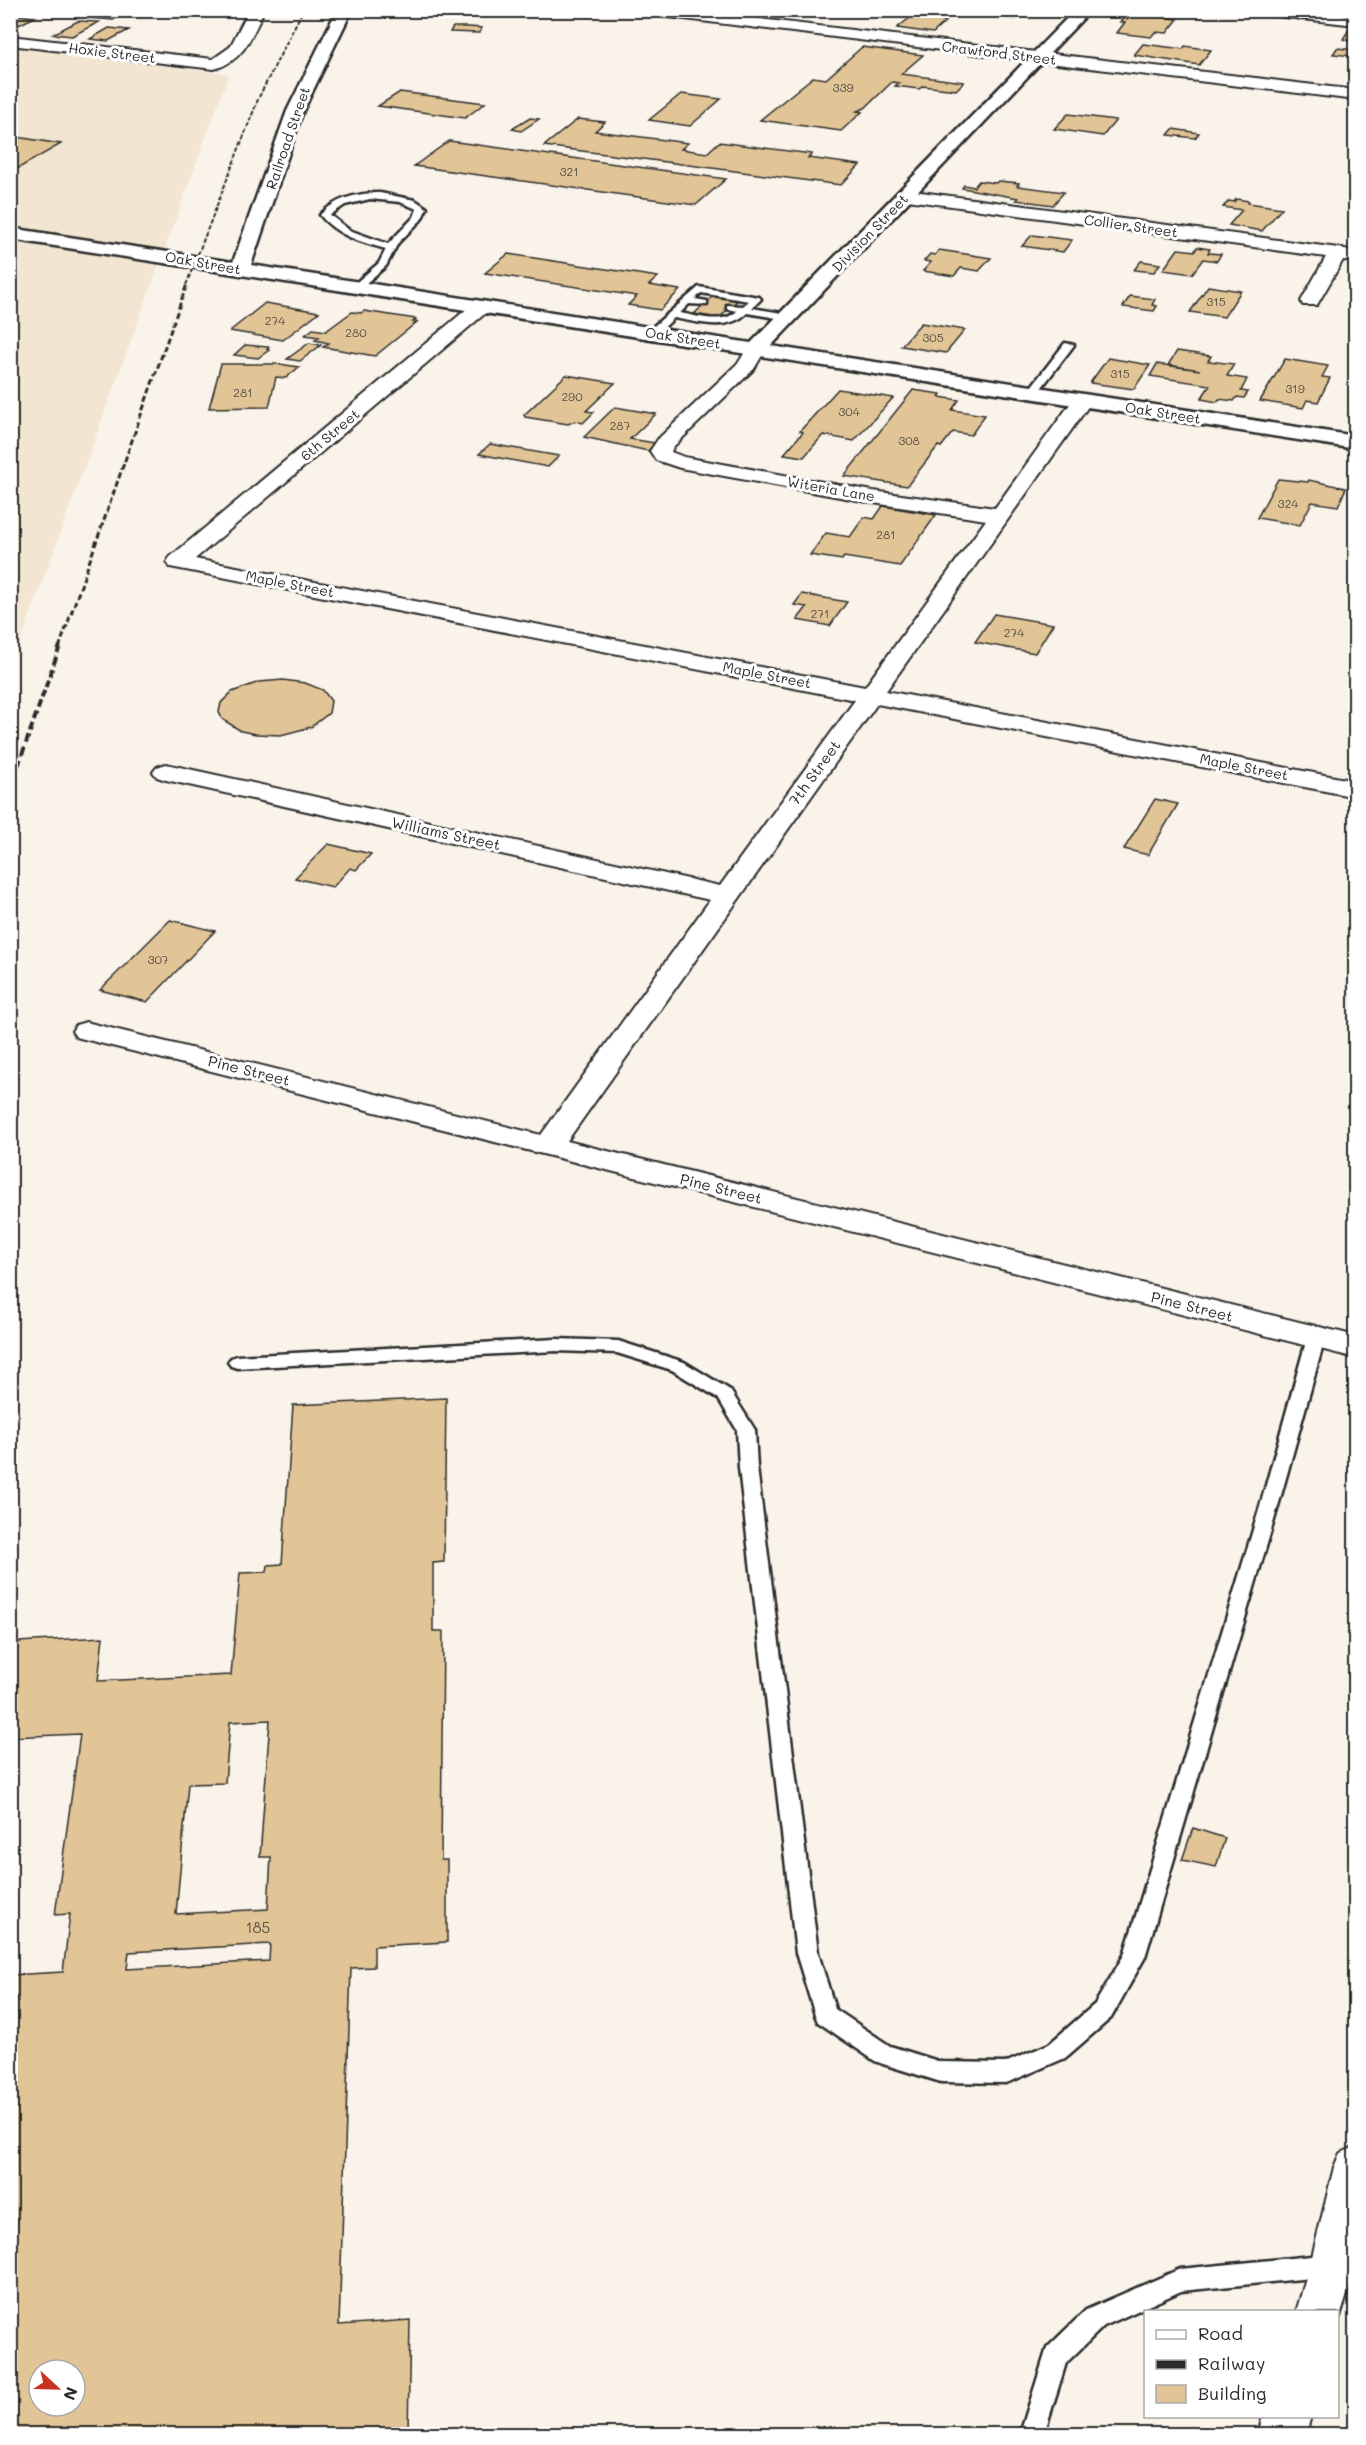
<svg xmlns="http://www.w3.org/2000/svg" width="1366" height="2445" font-family="Mali,sans-serif">
  <style>
    .built { fill: #f2e5d1 }
    .building { fill: #e2c596; stroke: #2b2b2b; stroke-width: 1.5; fill-rule: evenodd }
    .lines { fill: none; stroke-linecap: round; stroke-linejoin: round }
    .lane-casing { stroke: #2b2b2b; stroke-width: 5 }
    .street-casing { stroke: #2b2b2b; stroke-width: 4 }
    .secondary-casing { stroke: #2b2b2b; stroke-width: 5 }
    .lane { fill: #fff; fill-rule: evenodd }
    .street { fill: #fff; fill-rule: evenodd }
    .secondary { fill: #fff; fill-rule: evenodd }
    .rail-far2 { stroke: #2b2b2b; stroke-width: 2; stroke-dasharray: 4.5 2; stroke-linecap: butt }
    .rail-far1 { stroke: #2b2b2b; stroke-width: 3; stroke-dasharray: 6 3; stroke-linecap: butt }
    .rail { stroke: #2b2b2b; stroke-width: 4; stroke-dasharray: 8 4; stroke-linecap: butt }
    .labels { text-anchor: middle; stroke-width: 6; stroke-linejoin: round; paint-order: stroke }
    .number-label { font-size: 12px; fill: #595246 }
    .far-street-label { font-size: 14px; fill: #2b2b2b; stroke: #fff }
    .street-label { font-size: 15px; fill: #2b2b2b; stroke: #fff }
    .near-number-label { font-size: 15px; fill: #595246 }
  </style>
  <rect width="100%" height="100%" fill="#f9f3ea"/>
  <filter id="ink" filterUnits="userSpaceOnUse"><feTurbulence type="fractalNoise" baseFrequency=".0167" numOctaves="2"/><feDisplacementMap in="SourceGraphic" scale="12" xChannelSelector="R" yChannelSelector="G"/><feConvolveMatrix kernelMatrix="1 2 1 2 8 2 1 2 1" color-interpolation-filters="sRGB"/></filter>
  <g filter="url(#ink)">
    <polygon class="built" points="11,47 229,74 11,667 10,223 13,221 10,221"/>
    <g class="building">
      <polygon points="790,10 810,10 802,17 785,15"/>
      <polygon points="980,10 1034,10 1028,17 1019,16 1016,19 978,15"/>
      <polygon points="100,11 125,14 113,20 89,18"/>
      <polygon points="1130,13 1178,19 1167,33 1155,32 1151,37 1117,33 1125,22 1120,22 1123,18 1128,19"/>
      <polygon points="10,14 17,15 35,17 10,29"/>
      <polygon points="911,17 946,21 933,33 897,28"/>
      <polygon points="78,21 99,22 72,36 53,34"/>
      <polygon points="453,27 468,27 482,28 479,33 450,32"/>
      <polygon points="109,28 129,30 108,41 90,39"/>
      <polygon points="1348,31 1356,32 1356,43 1343,39"/>
      <polygon points="1143,44 1183,49 1185,46 1211,50 1199,65 1134,55"/>
      <polygon points="862,47 923,55 901,74 964,82 956,90 923,86 919,89 895,86 899,83 892,82 865,108 857,111 862,112 841,131 760,120 813,77 826,79"/>
      <polygon points="1337,48 1356,50 1352,56 1333,54"/>
      <polygon points="400,92 485,103 465,118 378,106"/>
      <polygon points="681,94 721,99 690,126 649,120"/>
      <polygon points="1068,114 1116,120 1103,136 1054,129"/>
      <polygon points="530,118 539,119 521,131 512,129"/>
      <polygon points="578,119 605,122 595,131 688,143 681,149 707,153 719,142 812,154 808,158 860,165 841,185 544,146"/>
      <polygon points="1173,129 1199,133 1195,138 1168,135"/>
      <polygon points="10,136 61,144 10,173"/>
      <polygon points="449,141 726,179 696,205 414,166"/>
      <polygon points="979,181 996,183 998,181 1019,183 1017,186 1064,192 1053,205 1016,200 1018,198 962,188 964,185 974,187"/>
      <polygon points="1236,199 1249,201 1248,203 1282,208 1262,231 1229,225 1242,210 1223,207 1229,201 1234,202"/>
      <polygon points="1032,235 1072,240 1063,252 1022,246"/>
      <polygon points="1197,247 1210,249 1208,253 1221,254 1217,261 1203,259 1192,274 1163,270 1178,249 1195,251"/>
      <polygon points="939,250 972,255 991,258 979,271 961,268 954,276 923,271 931,262 924,261 930,254 935,255"/>
      <polygon points="508,254 658,277 649,285 680,290 660,310 628,305 637,296 485,273"/>
      <polygon points="1141,261 1160,264 1154,272 1134,270"/>
      <polygon points="1208,286 1241,291 1224,317 1190,312"/>
      <polygon points="715,294 740,298 719,318 694,314"/>
      <polygon points="1130,296 1155,299 1152,305 1157,306 1154,311 1123,307"/>
      <polygon points="265,303 319,312 283,340 230,331"/>
      <polygon points="364,311 416,319 413,322 417,322 375,356 323,347 329,343 315,340 319,337 305,335 313,329 326,331 352,312 361,313"/>
      <polygon points="921,323 965,330 946,353 901,346"/>
      <polygon points="309,343 321,345 300,361 287,359"/>
      <polygon points="245,345 269,347 267,349 269,350 258,358 234,355"/>
      <polygon points="1177,351 1211,356 1208,361 1234,364 1227,376 1247,379 1241,391 1248,392 1244,398 1237,397 1234,401 1219,399 1217,402 1201,399 1210,385 1150,376 1157,364 1200,370 1168,365"/>
      <polygon points="1108,358 1150,365 1134,389 1090,383"/>
      <polygon points="1285,359 1328,366 1322,377 1330,378 1318,402 1307,400 1303,408 1260,401"/>
      <polygon points="221,364 279,364 299,367 286,378 276,377 269,407 209,408"/>
      <polygon points="566,375 615,383 586,411 594,412 583,423 575,421 568,424 525,417 524,415"/>
      <polygon points="838,389 893,398 854,441 823,435 804,457 784,454 803,432 800,431"/>
      <polygon points="913,390 941,394 939,397 959,400 952,410 985,415 971,435 953,432 941,447 938,446 907,486 844,476"/>
      <polygon points="615,407 656,414 630,439 655,443 648,451 584,437"/>
      <polygon points="490,444 559,456 548,467 479,454"/>
      <polygon points="1278,479 1308,482 1309,480 1346,488 1338,506 1312,502 1300,525 1257,518"/>
      <polygon points="883,506 936,515 900,566 844,557 842,560 810,555 826,533 850,537 864,517 874,519"/>
      <polygon points="802,594 847,602 830,626 797,620 807,607 794,605"/>
      <polygon points="994,614 1053,624 1035,653 975,642"/>
      <polygon points="283,680 305,683 323,690 331,701 329,713 311,727 281,735 256,734 241,731 222,719 219,712 221,703 232,692 259,682"/>
      <polygon points="1155,799 1178,804 1148,855 1124,849"/>
      <polygon points="328,844 371,854 356,870 350,868 333,887 295,878"/>
      <polygon points="170,920 215,931 147,1002 100,990"/>
      <path d="M 446,1398 L 444,1562 L 433,1563 L 433,1631 L 443,1631 L 441,1860 L 447,1860 L 447,1942 L 374,1946 L 374,1967 L 351,1968 L 339,2325 L 410,2320 L 408,2434 L 10,2434 L 10,1975 L 63,1972 L 70,1914 L 55,1915 L 80,1734 L 10,1737 L 10,1690 L 18,1642 L 103,1637 L 98,1681 L 231,1675 L 240,1573 L 267,1572 L 268,1565 L 282,1564 L 293,1405 ZM 270,1720 L 260,1857 L 271,1857 L 268,1909 L 176,1914 L 188,1784 L 225,1783 L 230,1722 ZM 270,1944 L 269,1961 L 127,1969 L 129,1952 ZM 39,2370 L 75,2370 L 75,2406 L 39,2406 Z"/>
      <polygon points="1193,1828 1225,1838 1216,1867 1182,1860"/>
    </g>
    <g class="lines">
      <g class="lane-casing">
        <g id="lane">
          <path d="M 380,193 L 415,200 L 427,208 L 421,220 L 398,243 L 386,266 L 358,290 L 352,290 L 352,286 L 379,263 L 386,249 C 361,242 337,236 320,215 C 336,198 357,193 380,193 ZM 370,199 L 400,202 L 417,209 L 414,217 L 388,244 L 349,230 L 330,215 L 345,205 Z"/>
          <path d="M 699,287 L 759,297 L 761,299 L 752,308 L 788,314 L 793,317 L 788,320 L 747,313 C 727,332 699,322 674,318 L 656,335 L 648,335 L 648,331 ZM 701,293 L 749,301 L 743,306 L 727,305 L 727,309 L 737,311 C 723,325 697,316 680,313 L 689,304 L 707,305 L 707,301 L 695,299 Z"/>
          <polygon points="1065,343 1074,345 1036,395 1028,395 1028,391"/>
          <polygon points="1316,1332 1322,1334 1325,1338 1277,1510 1145,1957 1111,2018 1065,2058 1014,2080 1006,2083 941,2082 883,2064 875,2061 818,2022 815,2015 796,1953 739,1468 737,1430 718,1398 672,1370 617,1353 556,1351 237,1368 231,1366 228,1362 231,1358 237,1356 556,1339 618,1341 684,1362 730,1390 755,1430 757,1468 818,1953 835,2009 890,2046 941,2062 1005,2063 1049,2044 1095,2004 1124,1955 1259,1510 1307,1338 1310,1334"/>
          <polygon points="1332,2254 1341,2257 1344,2265 1341,2273 1332,2276 1181,2291 1104,2326 1066,2363 1044,2434 1020,2434 1047,2348 1086,2310 1180,2269"/>
        </g>
      </g>
      <g class="street-casing">
        <g id="street">
          <path d="M 249,10 L 264,10 C 252,36 244,61 214,69 L 10,45 L 10,36 L 213,59 L 230,47 Z"/>
          <polygon points="636,10 684,10 1356,90 1356,100 643,14"/>
          <path d="M 1252,10 C 1270,10 1344,9 1354,20 L 1347,24 L 1259,14 Z"/>
          <polygon points="906,190 1338,248 1356,251 1356,261 1343,260 1317,305 1303,305 1301,301 1326,257 900,199 897,195 900,191"/>
          <polygon points="481,301 488,303 490,307 488,311 195,559 865,687 986,520 873,503 680,468 656,460 650,451 658,439 739,362 749,345 763,345 766,349 754,369 673,447 671,452 684,457 873,491 995,508 1075,397 1089,397 1092,401 886,691 1356,781 1356,797 877,704 567,1141 1356,1336 1356,1358 76,1037 72,1031 76,1025 86,1022 541,1135 710,900 166,780 157,777 153,772 157,767 166,764 720,886 855,700 170,567 167,562 170,557 474,303"/>
          <polygon points="1356,2147 1356,2267 1338,2323 1338,2312 1296,2312 1310,2265 1334,2167 1340,2153"/>
          <polygon points="1263,2416 1311,2416 1306,2434 1258,2434"/>
        </g>
      </g>
      <g class="secondary-casing">
        <polygon id="secondary" points="337,10 352,10 303,111 251,265 751,343 1075,10 1091,10 771,346 1356,436 1356,449 10,239 10,228 233,262 287,111"/>
      </g>
      <use href="#lane" class="lane"/>
      <use href="#street" class="street"/>
      <use href="#secondary" class="secondary"/>
      <polyline class="rail-far2" points="186,285 259,97 303,10"/>
      <polyline class="rail-far1" points="59,648 187,284"/>
      <polyline class="rail" points="10,789 60,646"/>
    </g>
  </g>
  <g class="labels">
    <g class="number-label">
      <text x="843" y="92">339</text>
      <text x="569" y="176">321</text>
      <text x="1216" y="306">315</text>
      <text x="275" y="325">274</text>
      <text x="356" y="337">280</text>
      <text x="933" y="342">305</text>
      <text x="1120" y="378">315</text>
      <text x="1295" y="393">319</text>
      <text x="243" y="397">281</text>
      <text x="572" y="401">290</text>
      <text x="849" y="416">304</text>
      <text x="620" y="430">287</text>
      <text x="909" y="445">308</text>
      <text x="1288" y="508">324</text>
      <text x="886" y="539">281</text>
      <text x="820" y="618">271</text>
      <text x="1014" y="637">274</text>
      <text x="158" y="964">307</text>
    </g>
    <g class="far-street-label">
      <text transform="translate(112 53) rotate(7)" y="5">Hoxie Street</text>
      <text transform="translate(999 53) rotate(7)" y="5">Crawford Street</text>
      <text transform="translate(288 138) rotate(-71)" y="5">Railroad Street</text>
      <text transform="translate(1131 226) rotate(8)" y="5">Collier Street</text>
      <text transform="translate(870 233) rotate(-46)" y="5">Division Street</text>
      <text transform="translate(203 263) rotate(10)" y="5">Oak Street</text>
      <text transform="translate(683 338) rotate(9)" y="5">Oak Street</text>
      <text transform="translate(1163 413) rotate(9)" y="5">Oak Street</text>
      <text transform="translate(330 435) rotate(-40)" y="5">6th Street</text>
      <text transform="translate(831 489) rotate(10)" y="5">Witeria Lane</text>
      <text transform="translate(290 584) rotate(11)" y="5">Maple Street</text>
      <text transform="translate(767 675) rotate(11)" y="5">Maple Street</text>
      <text transform="translate(1244 767) rotate(11)" y="5">Maple Street</text>
    </g>
    <g class="street-label">
      <text transform="translate(815 773) rotate(-54)" y="5">7th Street</text>
      <text transform="translate(446 834) rotate(12)" y="5">Williams Street</text>
      <text transform="translate(249 1071) rotate(14)" y="5">Pine Street</text>
      <text transform="translate(721 1189) rotate(14)" y="5">Pine Street</text>
      <text transform="translate(1192 1307) rotate(14)" y="5">Pine Street</text>
    </g>
    <g class="near-number-label">
      <text x="258" y="1933">185</text>
    </g>
  </g>
  <rect width="1366" height="2445" fill="none" stroke="#fff" stroke-width="36"/>
  <rect x="18" y="18" width="1330" height="2409" fill="none" stroke="#2b2b2b" stroke-width="2" filter="url(#ink)"/>
  <rect x="1144" y="2310" width="195" height="108" fill="#ffffff" stroke="#aaaaaa" stroke-width="1.5"/>
  <rect x="1156" y="2330" width="30" height="9" fill="#ffffff" stroke="#aaaaaa" stroke-width="1.5"/>
  <text x="1198" y="2340" font-size="18" fill="#2b2b2b">Road</text>
  <rect x="1156" y="2360" width="30" height="9" fill="#2b2b2b" stroke="#aaaaaa" stroke-width="1.5"/>
  <text x="1198" y="2370" font-size="18" fill="#2b2b2b">Railway</text>
  <rect x="1156" y="2385" width="30" height="18" fill="#e2c596" stroke="#aaaaaa" stroke-width="1.5"/>
  <text x="1198" y="2400" font-size="18" fill="#2b2b2b">Building</text>
  <g transform="translate(57 2388) rotate(112)"><circle r="28" fill="#ffffff" stroke="#aaaaaa" stroke-width="1.5"/>
  <path d="M0-4.5L10 22L0 15L-10 22Z" fill="#c8321e"/>
  <text y="-9" font-size="16" font-weight="bold" text-anchor="middle" fill="#2b2b2b">N</text>
  </g>
</svg>
